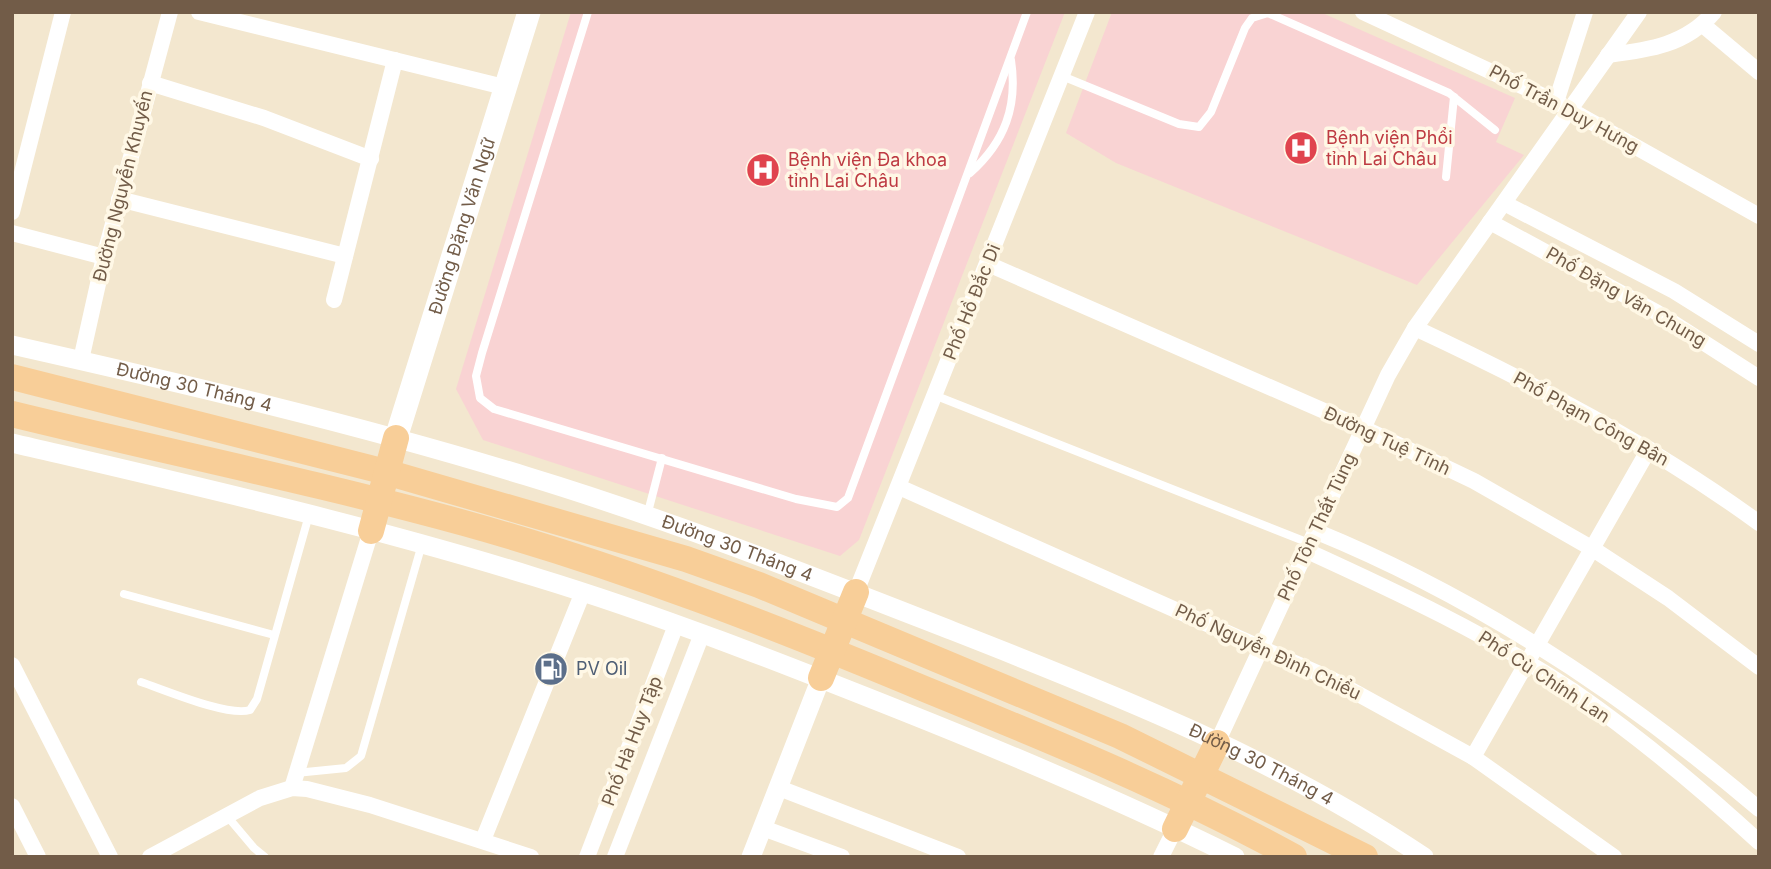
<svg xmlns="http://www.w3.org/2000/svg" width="1771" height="869" font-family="Inter,sans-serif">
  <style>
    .residential { fill: #f3e7cf }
    .medical { fill: #f9d3d3 }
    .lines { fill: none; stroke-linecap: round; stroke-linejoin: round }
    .service { stroke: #fff; stroke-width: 8 }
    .minor { stroke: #fff; stroke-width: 16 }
    .tertiary { stroke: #fff; stroke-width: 19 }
    .secondary { stroke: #fff; stroke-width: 23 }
    .trunk { stroke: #f8ce98; stroke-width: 26 }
    .labels { text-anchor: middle; stroke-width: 7; stroke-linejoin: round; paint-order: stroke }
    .street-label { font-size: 18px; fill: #725c48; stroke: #fff8e6 }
    .health-label { font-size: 18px; fill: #be3a42; stroke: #fff8e6; text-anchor: start }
    .service-label { font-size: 18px; fill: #4e5e75; stroke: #fff8e6; text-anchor: start }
  </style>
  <rect width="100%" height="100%" fill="#fcf4e0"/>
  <rect class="residential" x="12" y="12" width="1747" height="845"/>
  <g class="medical">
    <polygon points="571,12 1065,12 859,540 840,556 483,440 456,389"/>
    <polygon points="1112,12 1320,12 1515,98 1496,142 1524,155 1417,285 1116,163 1066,133"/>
  </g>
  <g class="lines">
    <g class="service">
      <polyline points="588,12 482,353 476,376 480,398 494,409 796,499 837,507 848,498 1027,12"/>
      <polyline points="1062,76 1179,124 1199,127 1211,112 1245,28 1252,18 1268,13 1449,93 1495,130"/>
      <path d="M 970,173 C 1005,142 1018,106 1011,60"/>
      <polyline points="1446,177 1454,97"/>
      <polyline points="934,395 1309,543"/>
      <polyline points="647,516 662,458"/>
      <polyline points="124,594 274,635"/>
      <path d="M 141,682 C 165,690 228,717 250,710 L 257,699 L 309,515"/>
      <polyline points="296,773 346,768 361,756 422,544"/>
      <polyline points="227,816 254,848 265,857"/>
    </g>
    <g class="minor">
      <polyline points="199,12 504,87"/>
      <polyline points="1363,12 1556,102 1759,216"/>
      <polyline points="1703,25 1759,72"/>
      <path d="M 1608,55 C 1649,50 1686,45 1714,12"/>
      <polyline points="150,83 264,118 371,159"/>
      <polyline points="1556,102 1585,12"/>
      <polyline points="119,199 345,256"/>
      <polyline points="1504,203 1674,291 1759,344"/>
      <polyline points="12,212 63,12"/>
      <polyline points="1490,222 1656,312 1759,378"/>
      <polyline points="12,233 104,257"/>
      <polyline points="988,264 1363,428 1474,481 1593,549 1668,598 1759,667"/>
      <polyline points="334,300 395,60"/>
      <path d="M 1415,328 C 1535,384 1652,445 1759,523"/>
      <polyline points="81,360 104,257 170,12"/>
      <polyline points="899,487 1331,679 1473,757 1614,857"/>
      <path d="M 1315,531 C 1479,598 1624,694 1759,809"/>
      <path d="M 1305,550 C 1397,592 1489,635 1573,691 C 1638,736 1700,788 1759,842"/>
      <polyline points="856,592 1087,12"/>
      <polyline points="12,665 110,857"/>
      <polyline points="1217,743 1388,375 1415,328 1639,12"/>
      <polyline points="1473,757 1649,449"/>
      <polyline points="292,788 371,531"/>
      <polyline points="779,788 958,857"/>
      <polyline points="12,806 38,857"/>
      <polyline points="763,828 842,857"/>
      <polyline points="483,840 583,592"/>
      <polyline points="150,857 260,798 292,788 307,789 370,805 531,857"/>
      <polyline points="587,857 676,625"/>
      <polyline points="615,857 702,634"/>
      <polyline points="1161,857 1175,829"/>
    </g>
    <g class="tertiary">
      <path id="s1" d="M 12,345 C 185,384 357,424 526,476 C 671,520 812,576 953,631 C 1114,694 1280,760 1424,857"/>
      <path d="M 12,443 C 187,484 364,524 535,577 C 660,615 781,663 902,711 C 1015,756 1126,803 1235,857"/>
      <polyline points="751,857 821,678"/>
    </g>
    <path class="secondary" id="s2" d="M 396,438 L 529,12"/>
    <g class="trunk">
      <polyline points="12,377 386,472 686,559 759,585 1120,736 1365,857"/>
      <path d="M 12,414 C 163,451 315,482 464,523 C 623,567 776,627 927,690 C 1052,741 1176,792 1294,857"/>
      <polyline points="371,531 396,438"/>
      <polyline points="821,678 856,592"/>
      <polyline points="1175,829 1217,743"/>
    </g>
  </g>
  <defs>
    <g id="hospital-disc" transform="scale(1.75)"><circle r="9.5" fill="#e0444e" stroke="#fff8e6"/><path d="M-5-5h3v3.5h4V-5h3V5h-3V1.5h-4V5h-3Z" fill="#fff"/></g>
    <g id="fuel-disc" transform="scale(1.75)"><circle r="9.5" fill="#5c6f8a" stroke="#fff8e6"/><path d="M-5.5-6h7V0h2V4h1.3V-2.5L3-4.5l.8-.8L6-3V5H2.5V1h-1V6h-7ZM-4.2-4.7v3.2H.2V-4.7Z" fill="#fff"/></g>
  </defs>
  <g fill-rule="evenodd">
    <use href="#hospital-disc" x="1301" y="148"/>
    <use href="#hospital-disc" x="763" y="170"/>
    <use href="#fuel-disc" x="551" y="669"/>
  </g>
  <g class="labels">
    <g class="street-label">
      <text transform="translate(1564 109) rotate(28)" y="6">Phố Trần Duy Hưng</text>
      <text transform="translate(123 186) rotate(-76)" y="6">Đường Nguyễn Khuyến</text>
      <text dy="6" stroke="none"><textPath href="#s2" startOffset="222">Đường Đặng Văn Ngữ</textPath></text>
      <text transform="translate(1626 297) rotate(30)" y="6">Phố Đặng Văn Chung</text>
      <text transform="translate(972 302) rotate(-68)" y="6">Phố Hồ Đắc Di</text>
      <text dy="6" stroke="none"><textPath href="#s1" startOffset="187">Đường 30 Tháng 4</textPath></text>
      <text transform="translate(1591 419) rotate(29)" y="6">Phố Phạm Công Bân</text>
      <text transform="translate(1387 441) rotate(25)" y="6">Đường Tuệ Tĩnh</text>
      <text transform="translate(1317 527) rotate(-65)" y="6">Phố Tôn Thất Tùng</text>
      <text dy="6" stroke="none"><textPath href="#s1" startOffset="754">Đường 30 Tháng 4</textPath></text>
      <text transform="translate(1268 652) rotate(25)" y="6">Phố Nguyễn Đình Chiểu</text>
      <text transform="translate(1544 677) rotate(33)" y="6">Phố Cù Chính Lan</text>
      <text transform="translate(632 741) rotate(-69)" y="6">Phố Hà Huy Tập</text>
      <text dy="6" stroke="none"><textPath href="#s1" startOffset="1321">Đường 30 Tháng 4</textPath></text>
    </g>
    <g class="health-label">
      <text x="1326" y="144">Bệnh viện Phổi<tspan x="1326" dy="21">tỉnh Lai Châu</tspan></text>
      <text x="788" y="166">Bệnh viện Đa khoa<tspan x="788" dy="21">tỉnh Lai Châu</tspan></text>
    </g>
    <g class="service-label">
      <text x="576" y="675">PV Oil</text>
    </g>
  </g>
  <rect width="1771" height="869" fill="none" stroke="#725c48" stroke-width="28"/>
</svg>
